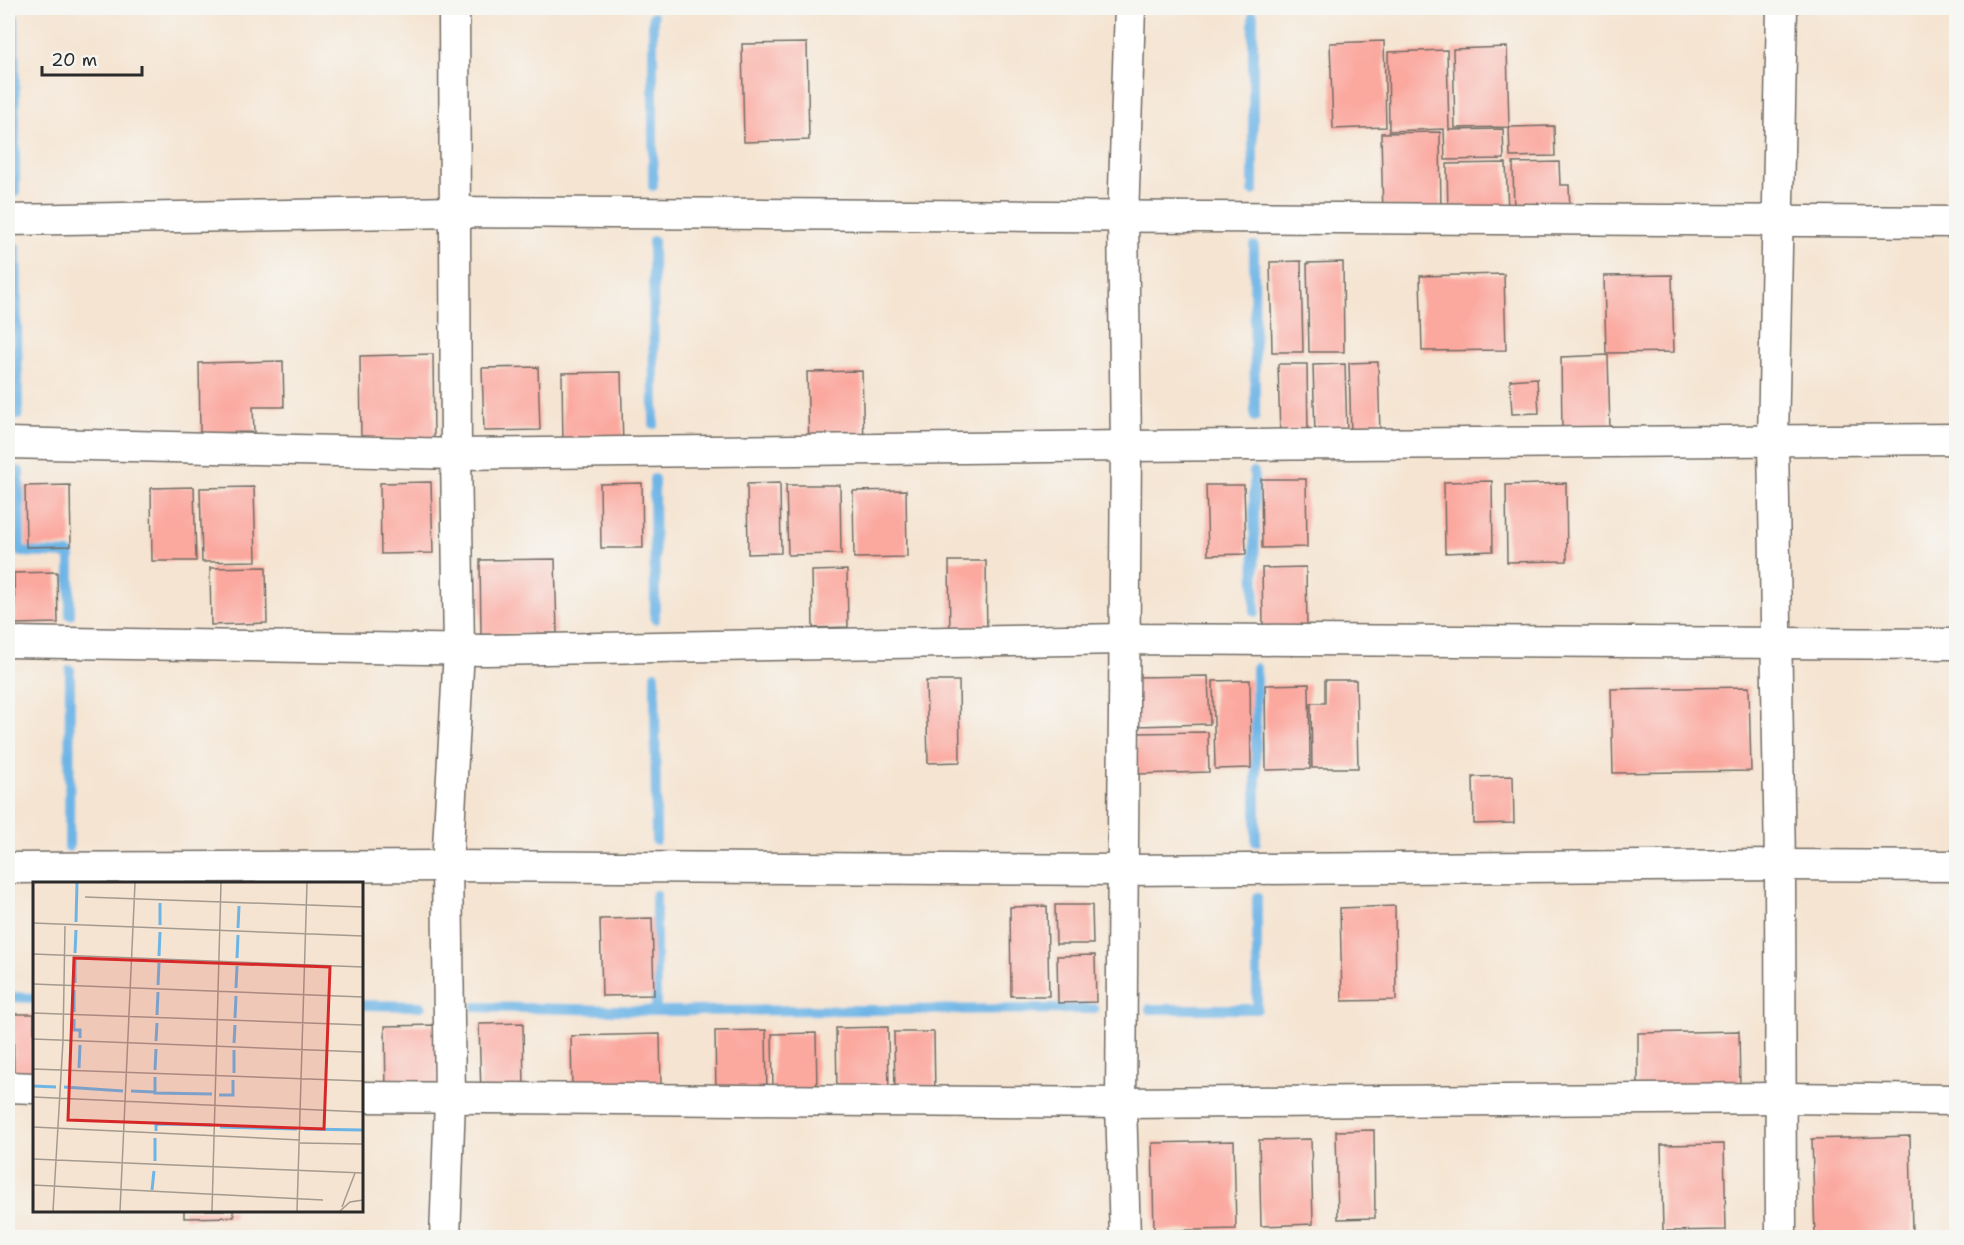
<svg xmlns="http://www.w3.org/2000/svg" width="1964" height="1245" font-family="'Shantell Sans',sans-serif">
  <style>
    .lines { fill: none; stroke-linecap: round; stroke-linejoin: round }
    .stream { stroke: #6eb5e6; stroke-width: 10 }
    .building { fill: #fba89f }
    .minor-casing { stroke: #726c65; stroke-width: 33 }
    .minor { stroke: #fff; stroke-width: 30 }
    .inset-river { fill: none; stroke: #6eb5e6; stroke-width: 3 }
    .inset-road { fill: none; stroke: #a49a8f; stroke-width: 1.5 }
    .view { fill: #d62828; fill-opacity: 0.15; stroke: #d62828; stroke-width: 3 }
    .inset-edge { fill: none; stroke: #2b2b2b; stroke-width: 3 }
  </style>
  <rect width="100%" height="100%" fill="#f6f6f2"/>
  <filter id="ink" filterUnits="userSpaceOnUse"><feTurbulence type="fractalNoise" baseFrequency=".0167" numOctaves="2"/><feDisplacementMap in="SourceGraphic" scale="12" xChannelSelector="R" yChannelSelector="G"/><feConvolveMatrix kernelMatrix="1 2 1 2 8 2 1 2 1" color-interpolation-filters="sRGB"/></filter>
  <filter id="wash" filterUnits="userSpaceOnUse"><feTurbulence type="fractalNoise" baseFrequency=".008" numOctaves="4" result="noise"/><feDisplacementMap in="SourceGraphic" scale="24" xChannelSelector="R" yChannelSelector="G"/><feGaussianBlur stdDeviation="1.35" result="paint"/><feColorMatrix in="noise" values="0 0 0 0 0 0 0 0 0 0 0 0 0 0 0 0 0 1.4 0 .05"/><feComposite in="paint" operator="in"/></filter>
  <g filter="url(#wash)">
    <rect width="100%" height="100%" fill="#f5e4d1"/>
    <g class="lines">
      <g class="stream">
        <polyline points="1253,16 1253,191"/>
        <polyline points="653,17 653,186"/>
        <polyline points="14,19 15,192"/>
        <polyline points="653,241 654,424"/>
        <polyline points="1254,246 1255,417"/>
        <polyline points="16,248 18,415"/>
        <polyline points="19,471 20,552 70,554 70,615"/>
        <polyline points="1254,472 1255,612"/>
        <polyline points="654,479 655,619"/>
        <polyline points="1256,668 1256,842"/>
        <polyline points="655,675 656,840"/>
        <polyline points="69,847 70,670"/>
        <polyline points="656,895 656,1011 1094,1009"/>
        <polyline points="8,997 34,998"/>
        <polyline points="362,1005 421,1006"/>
        <polyline points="476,1007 656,1011"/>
        <polyline points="1150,1009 1257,1009 1257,897"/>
      </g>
    </g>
    <g id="blocks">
      <g class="building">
        <polygon points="1384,41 1386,127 1333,129 1330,43"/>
        <polygon points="807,43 809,140 744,142 742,44"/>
        <polygon points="1507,47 1509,127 1455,128 1453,49"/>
        <polygon points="1447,50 1449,130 1503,129 1504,159 1445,160 1444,129 1389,131 1388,52"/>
        <polygon points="1554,126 1555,156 1510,157 1509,127"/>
        <polygon points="1440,132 1441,216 1383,217 1381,133"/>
        <polygon points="1559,162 1560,185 1569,185 1570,213 1514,215 1513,163"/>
        <polygon points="1506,163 1508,212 1448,213 1447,164"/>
        <polygon points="1301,261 1303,352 1272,352 1270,262"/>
        <polygon points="1343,262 1344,352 1309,352 1307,263"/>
        <polygon points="1504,274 1506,350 1422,351 1420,276"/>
        <polygon points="1672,275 1674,352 1606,353 1604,276"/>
        <polygon points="433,354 434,438 361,440 360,356"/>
        <polygon points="1608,355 1610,430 1562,431 1561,357"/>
        <polygon points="283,361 284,407 253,407 254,432 200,433 199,363"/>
        <polygon points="1378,362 1380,434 1351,435 1349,363"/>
        <polygon points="1278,364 1307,364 1308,435 1280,436"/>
        <polygon points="1345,364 1347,435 1315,436 1313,365"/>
        <polygon points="538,367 540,430 484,431 482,368"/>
        <polygon points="862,371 864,446 809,447 807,372"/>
        <polygon points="621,372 623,446 563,448 562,373"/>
        <polygon points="1537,378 1539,413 1512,414 1510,380"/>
        <polygon points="1261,479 1306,479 1307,547 1262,548"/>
        <polygon points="1492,481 1493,551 1445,553 1444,482"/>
        <polygon points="431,482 433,553 381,554 380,483"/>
        <polygon points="642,483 643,548 601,548 600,484"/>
        <polygon points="780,483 781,553 748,554 747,484"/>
        <polygon points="1566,483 1567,561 1507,562 1506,485"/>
        <polygon points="70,485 71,546 26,547 25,486"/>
        <polygon points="786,485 840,485 841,554 788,555"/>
        <polygon points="1206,485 1244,485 1246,554 1208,555"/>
        <polygon points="194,487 196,561 152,561 151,488"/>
        <polygon points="254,487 256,561 202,562 200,488"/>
        <polygon points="906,490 907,557 854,558 853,491"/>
        <polygon points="555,559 557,633 481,635 480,560"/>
        <polygon points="949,561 986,561 987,639 950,640"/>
        <polygon points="266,567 267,623 211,625 210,568"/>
        <polygon points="1306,567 1307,627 1263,628 1262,568"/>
        <polygon points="847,570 848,627 813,628 812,571"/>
        <polygon points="57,572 58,623 15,624 14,573"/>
        <polygon points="1208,676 1210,724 1136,726 1135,677"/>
        <polygon points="1250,680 1251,768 1215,769 1213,681"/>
        <polygon points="1325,680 1356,680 1358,768 1312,768 1311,703 1325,703"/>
        <polygon points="926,681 959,681 960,762 928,763"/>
        <polygon points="1309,684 1310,769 1266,770 1265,685"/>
        <polygon points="1749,687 1751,771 1613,773 1611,689"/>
        <polygon points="1208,732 1209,772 1136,774 1136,733"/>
        <polygon points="1513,776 1514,823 1474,824 1473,777"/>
        <polygon points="1055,905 1092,905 1093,944 1056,944"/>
        <polygon points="1047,906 1049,996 1011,996 1010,907"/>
        <polygon points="1395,906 1396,1000 1342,1001 1340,908"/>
        <polygon points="652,918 654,995 602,996 600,919"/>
        <polygon points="1095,955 1096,1002 1058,1003 1057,956"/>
        <polygon points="13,1014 34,1014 34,1073 14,1074"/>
        <polygon points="523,1023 524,1093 481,1094 479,1024"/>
        <polygon points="437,1025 438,1095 386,1096 385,1026"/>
        <polygon points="888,1027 889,1095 837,1096 836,1028"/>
        <polygon points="766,1030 767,1096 716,1096 715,1031"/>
        <polygon points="1739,1031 1740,1088 1638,1090 1638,1033"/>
        <polygon points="894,1032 934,1032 935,1096 895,1097"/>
        <polygon points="816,1033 817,1091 773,1091 772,1034"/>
        <polygon points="660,1034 661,1090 572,1092 571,1036"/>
        <polygon points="1374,1130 1375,1218 1338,1219 1336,1131"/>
        <polygon points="1910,1136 1912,1234 1815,1237 1812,1139"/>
        <polygon points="1311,1139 1313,1224 1261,1226 1259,1140"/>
        <polygon points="1234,1141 1236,1229 1154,1231 1152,1143"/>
        <polygon points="1724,1144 1726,1230 1663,1231 1661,1145"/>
        <polygon points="184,1210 233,1210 234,1217 184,1218"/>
      </g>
    </g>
  </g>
  <g filter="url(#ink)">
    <use href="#blocks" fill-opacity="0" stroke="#726c65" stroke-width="1.5"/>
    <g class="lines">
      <g class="minor-casing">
        <g id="minor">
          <polyline points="8,220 456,212 1956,222"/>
          <polyline points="8,443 456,454 1126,446 1956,439"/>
          <polyline points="8,642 485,650 1124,639 1956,644"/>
          <polyline points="8,868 447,866 1123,870 1780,865 1956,866"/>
          <polyline points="8,1087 34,1088"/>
          <polyline points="362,1097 1121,1103 1780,1098 1956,1100"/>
          <polyline points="445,1238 450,1099 447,866 459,650 456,454 454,8"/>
          <polyline points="1125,1238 1121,1103 1126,446 1123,218 1130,8"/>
          <polyline points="1781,1238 1780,865 1773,440 1782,8"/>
        </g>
      </g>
      <use href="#minor" class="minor"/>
    </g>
  </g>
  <g transform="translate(33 882)">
    <rect width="330" height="330" fill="#f5e4d1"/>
    <path class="inset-river" d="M 43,40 L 44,1M 127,43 L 127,21M 205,46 L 206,24M 42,71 L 43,48M 126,74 L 127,50M 204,76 L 205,53M 42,101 L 42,78M 125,103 L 126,81M 203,106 L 204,84M 41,130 L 41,108M 124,133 L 125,110M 202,136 L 203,114M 41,137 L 41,148 L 47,148 L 47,156M 123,159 L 124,141M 201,161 L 202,143M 46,186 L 47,163M 122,188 L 123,167M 201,191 L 201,168M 122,195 L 122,211 L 179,212M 0,204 L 23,205M 31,205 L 90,209M 98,209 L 121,210M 186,213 L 200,213 L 200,198M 187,245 L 264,247M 271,247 L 330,248M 123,249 L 123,242 L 179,243M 122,279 L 122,256M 119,308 L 121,289"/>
    <path class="inset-road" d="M 52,15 L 330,25M 0,41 L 330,54M 0,72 L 330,85M 0,102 L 330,115M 0,131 L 330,143M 0,157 L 330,170M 0,187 L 330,199M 0,215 L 330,230M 0,245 L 267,258M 267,261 L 330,262M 0,277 L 330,291M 0,303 L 290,318M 309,325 L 322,291M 20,329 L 30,159 L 32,44M 87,329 L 102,1M 179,329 L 188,1M 264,329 L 274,1M 307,329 L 317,320 L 330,318"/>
    <path class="view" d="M 41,76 L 297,85 L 291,247 L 35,238 Z"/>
    <rect width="330" height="330" class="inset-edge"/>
  </g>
  <rect width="1964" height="1245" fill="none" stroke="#f6f6f2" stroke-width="30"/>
  <path d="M42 66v9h100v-9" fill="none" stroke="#2b2b2b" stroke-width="3"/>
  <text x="51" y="66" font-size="18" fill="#2b2b2b" stroke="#f6f6f2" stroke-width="4.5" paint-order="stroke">20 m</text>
</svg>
